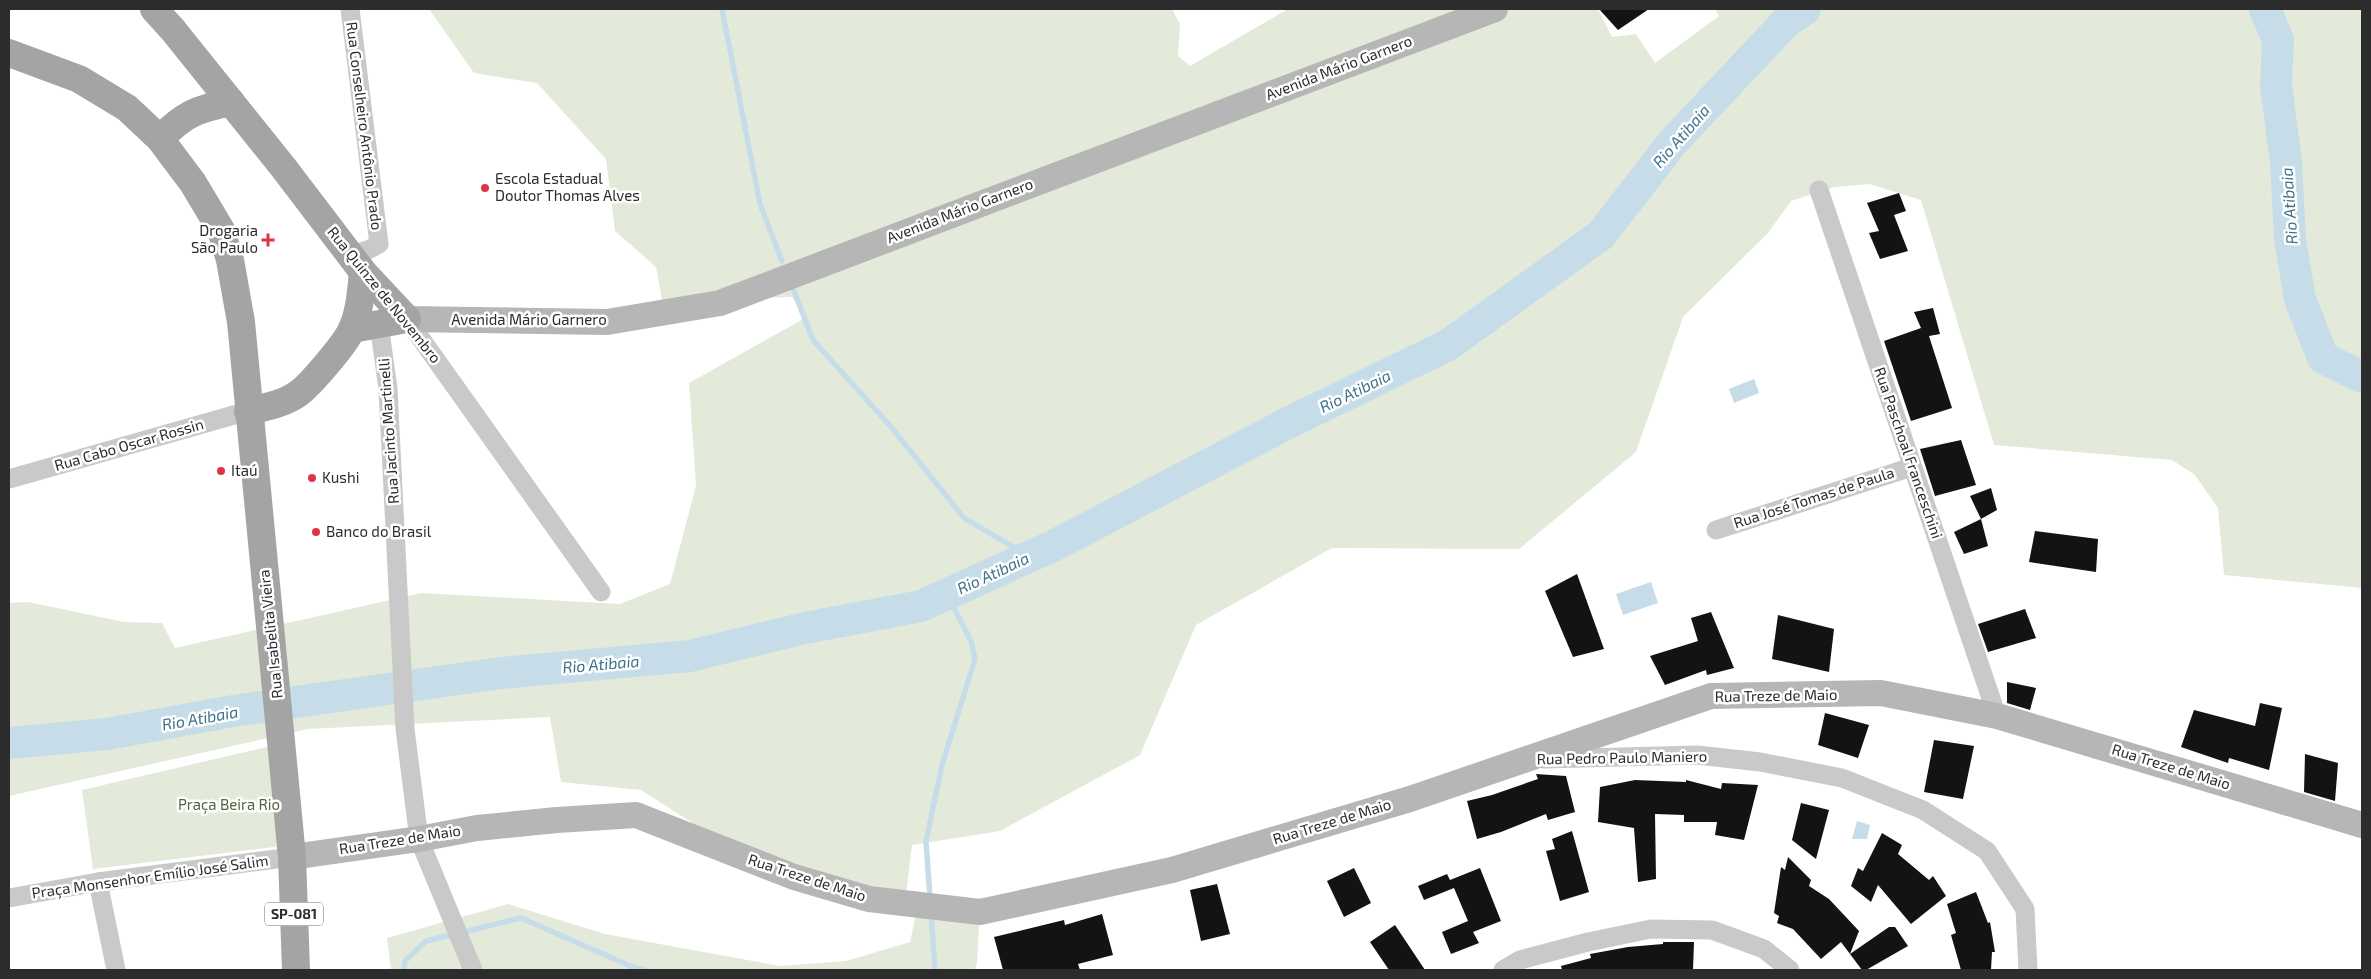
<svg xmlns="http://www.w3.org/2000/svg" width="2371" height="979" font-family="'Exo 2',sans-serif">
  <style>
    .green { fill: #e3eada }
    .water { fill: #c6dde9 }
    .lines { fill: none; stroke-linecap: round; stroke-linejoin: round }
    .stream { stroke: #c6dde9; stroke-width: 5.5 }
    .river { stroke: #c6dde9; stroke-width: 32 }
    .building { fill: #131313 }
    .street { stroke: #c9c9c9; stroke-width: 19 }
    .secondary { stroke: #b6b6b6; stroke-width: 26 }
    .primary { stroke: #a4a4a4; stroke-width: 28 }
    .poi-dot { fill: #df3348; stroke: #fff; stroke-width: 2 }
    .labels { text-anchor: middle; stroke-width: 5; stroke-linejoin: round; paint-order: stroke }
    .shield { fill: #fff; stroke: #6b6b6b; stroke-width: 1 }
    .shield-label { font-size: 14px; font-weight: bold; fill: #2c2c2c }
    .street-label { font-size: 15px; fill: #2c2c2c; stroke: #fff }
    .poi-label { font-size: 15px; fill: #2c2c2c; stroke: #fff; text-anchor: start }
    .park-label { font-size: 15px; fill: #51663c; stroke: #fff }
    .water-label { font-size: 16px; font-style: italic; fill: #3e718b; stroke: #fff }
  </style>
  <rect width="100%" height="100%" fill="#fff"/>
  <g class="green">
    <polygon points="429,9 1172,9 1180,24 1178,56 1190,66 1288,9 1598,9 1612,37 1636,34 1655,63 1719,16 1715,9 2362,9 2362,588 2224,575 2218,508 2195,475 2172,460 1994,445 1921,200 1869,184 1834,187 1791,201 1768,233 1683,317 1636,452 1519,549 1332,548 1196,625 1140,755 1000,831 912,845 906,894 802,872 702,829 641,790 561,782 550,717 308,729 9,796 9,603 28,602 124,622 162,623 175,648 422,593 620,604 670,584 696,486 689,383 807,317 792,297 662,300 656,267 615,231 606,159 537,83 474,73"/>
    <polygon points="271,746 282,846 93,869 82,790"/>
    <polygon points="508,904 605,934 780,966 846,961 910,942 916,914 980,912 977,963 975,970 391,970 387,938"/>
  </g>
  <g class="water">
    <polygon points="1754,379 1759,393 1734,403 1729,389"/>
    <polygon points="1651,582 1658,603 1623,615 1616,594"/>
    <polygon points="1857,821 1870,825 1867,839 1852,839"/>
  </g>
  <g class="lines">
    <g class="stream">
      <polyline points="722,9 760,204 782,261"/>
      <polyline points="794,291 813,340 892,428 964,518 1029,556"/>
      <polyline points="930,898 926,841 942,765 975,659 971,641 947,594"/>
      <polyline points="931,913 935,970"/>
      <polyline points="404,970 405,961 426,941 521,918 635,968 645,970"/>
    </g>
    <g class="river">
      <polyline points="2265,9 2278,40 2276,86 2286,162 2290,239 2300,299 2323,358 2362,377"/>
      <polyline points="9,743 107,734 233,711 501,673 690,656 805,628 921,606 1055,545 1288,423 1448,345 1601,235 1672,143 1786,22 1805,9"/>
    </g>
  </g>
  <g class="building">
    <polygon points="1599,9 1649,9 1618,30"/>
    <polygon points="1899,193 1906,211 1894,215 1908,251 1880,259 1869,233 1879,231 1867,203"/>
    <polygon points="1933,308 1940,334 1929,336 1952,408 1911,421 1884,341 1921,328 1914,312"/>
    <polygon points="1961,440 1976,485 1935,496 1920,449"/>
    <polygon points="1991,488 1997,510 1981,519 1970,496"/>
    <polygon points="1981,519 1988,546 1964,554 1954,532"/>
    <polygon points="2035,531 2098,539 2096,572 2029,562"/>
    <polygon points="1577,574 1604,649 1573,657 1545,591"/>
    <polygon points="2025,609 2036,638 1988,652 1978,624"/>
    <polygon points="1711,612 1734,668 1707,675 1706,670 1665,685 1650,656 1698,641 1691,618"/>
    <polygon points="1778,615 1834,629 1829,672 1772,659"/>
    <polygon points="2007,682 2036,688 2030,710 2007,703"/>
    <polygon points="2260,703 2282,708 2269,770 2229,758 2228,763 2181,747 2194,710 2255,726"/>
    <polygon points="1825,713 1869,725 1858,758 1818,745"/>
    <polygon points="1934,740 1974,746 1963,799 1924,792"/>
    <polygon points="2305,754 2338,763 2335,801 2304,792"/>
    <polygon points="1536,774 1566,776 1575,812 1548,820 1546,814 1501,832 1477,839 1467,801 1492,795 1538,779"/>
    <polygon points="1635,780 1686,782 1686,780 1721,789 1722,783 1758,785 1744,840 1715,835 1717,822 1684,822 1684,815 1655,814 1656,879 1638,882 1634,828 1598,822 1600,787"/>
    <polygon points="1801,803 1829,810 1816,859 1792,840"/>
    <polygon points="1572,831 1589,892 1560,901 1546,851 1555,849 1552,839"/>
    <polygon points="1882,833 1902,845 1898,854 1929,880 1933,876 1946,896 1911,924 1878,885 1871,902 1851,886 1858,868 1863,871"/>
    <polygon points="1788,857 1811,880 1809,886 1829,899 1859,931 1850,954 1841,942 1821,959 1793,929 1777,923 1779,916 1774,913 1781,867 1785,870"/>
    <polygon points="1354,868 1371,903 1344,917 1327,881"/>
    <polygon points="1480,868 1501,921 1473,932 1479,943 1451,954 1442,932 1468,921 1454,888 1424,900 1418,886 1447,874 1450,880"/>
    <polygon points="1217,884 1230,934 1201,941 1190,890"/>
    <polygon points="1976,892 1988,923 1990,922 1995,952 1992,952 1991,970 1961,970 1951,935 1956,933 1947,904"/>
    <polygon points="1102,914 1113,955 1078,964 1080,970 1003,970 994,937 1064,920 1065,925"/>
    <polygon points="1395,925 1425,970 1389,970 1370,942"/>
    <polygon points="1889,927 1895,927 1908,946 1866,970 1862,970 1850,954"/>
    <polygon points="1663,942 1694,942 1693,970 1562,970 1561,966 1591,958 1590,954 1628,947 1663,944"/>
  </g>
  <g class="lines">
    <g class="street">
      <polyline points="350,9 379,244 368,250 350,255"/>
      <polyline points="1819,190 1997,716"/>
      <polyline points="407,319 601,592"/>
      <polyline points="379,324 388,389 405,729 419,839 473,970"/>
      <polyline points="9,479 248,411"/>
      <polyline points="1716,530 1912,467"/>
      <polyline points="1544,759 1697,755 1760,762 1842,778 1923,810 1987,851 2025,909 2028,970"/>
      <polyline points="98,882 116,970"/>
      <polyline points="9,898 98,882 292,857"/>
      <polyline points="1503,970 1520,960 1588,942 1651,929 1712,930 1764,949 1790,970"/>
    </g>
    <g class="secondary">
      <polyline points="407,319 607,322 720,303 1495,9"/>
      <polyline points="292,857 419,839 477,828 557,820 636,815 794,877 869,899 980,912 1172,870 1410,799 1711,696 1881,693 1997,716 2362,825"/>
    </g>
    <g class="primary">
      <polyline points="154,9 173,30 283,167 363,272 407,319"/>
      <polyline points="9,53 79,79 127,108 160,139 193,183 221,230 230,260 241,322 292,857 296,970"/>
      <path d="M 160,139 C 184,114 197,109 231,102"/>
      <polyline points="352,329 407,319"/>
      <path d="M 248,411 C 266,407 284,404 299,393 C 311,384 346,343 352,329 C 360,311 361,291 363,272"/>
    </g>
  </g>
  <g class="poi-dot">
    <circle cx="485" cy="188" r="5"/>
    <path d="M265.5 232.5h5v5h5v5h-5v5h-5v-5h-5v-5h5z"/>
    <circle cx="221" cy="471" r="5"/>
    <circle cx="312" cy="478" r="5"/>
    <circle cx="316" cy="532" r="5"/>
  </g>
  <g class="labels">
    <rect class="shield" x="265" y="902.5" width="58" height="23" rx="4"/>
    <g class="shield-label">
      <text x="294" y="919">SP-081</text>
    </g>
    <g class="street-label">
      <text transform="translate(1339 68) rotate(-21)" y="5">Avenida Mário Garnero</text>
      <text transform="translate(364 126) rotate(83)" y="5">Rua Conselheiro Antônio Prado</text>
      <text transform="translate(960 211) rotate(-21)" y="5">Avenida Mário Garnero</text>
      <text transform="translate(384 295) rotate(51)" y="5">Rua Quinze de Novembro</text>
      <text x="529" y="325">Avenida Mário Garnero</text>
      <text transform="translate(389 431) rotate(-94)" y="5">Rua Jacinto Martinelli</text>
      <text transform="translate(129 445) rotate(-16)" y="5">Rua Cabo Oscar Rossin</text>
      <text transform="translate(1908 453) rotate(71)" y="5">Rua Paschoal Franceschini</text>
      <text transform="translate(1814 498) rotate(-18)" y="5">Rua José Tomas de Paula</text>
      <text transform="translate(271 634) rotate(-96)" y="5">Rua Isabelita Vieira</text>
      <text transform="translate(1776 696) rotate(-1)" y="5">Rua Treze de Maio</text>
      <text transform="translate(1622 758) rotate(-1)" y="5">Rua Pedro Paulo Maniero</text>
      <text transform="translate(2171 767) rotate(17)" y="5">Rua Treze de Maio</text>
      <text transform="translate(1332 822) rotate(-17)" y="5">Rua Treze de Maio</text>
      <text transform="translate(400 840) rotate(-9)" y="5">Rua Treze de Maio</text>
      <text transform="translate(150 877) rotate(-8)" y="5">Praça Monsenhor Emílio José Salim</text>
      <text transform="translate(807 878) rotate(18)" y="5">Rua Treze de Maio</text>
    </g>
    <g class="poi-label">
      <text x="495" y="184">Escola Estadual<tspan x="495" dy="17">Doutor Thomas Alves</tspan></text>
      <text x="258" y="236" text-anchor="end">Drogaria<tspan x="258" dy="17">São Paulo</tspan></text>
      <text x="231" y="476">Itaú</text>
      <text x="322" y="483">Kushi</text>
      <text x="326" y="537">Banco do Brasil</text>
    </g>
    <g class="park-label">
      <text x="229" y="810">Praça Beira Rio</text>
    </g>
    <g class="water-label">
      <text transform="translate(1681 136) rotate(-49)" y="6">Rio Atibaia</text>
      <text transform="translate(2289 206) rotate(-94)" y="6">Rio Atibaia</text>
      <text transform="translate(1355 391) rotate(-26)" y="6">Rio Atibaia</text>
      <text transform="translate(993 573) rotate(-25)" y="6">Rio Atibaia</text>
      <text transform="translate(601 664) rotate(-5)" y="6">Rio Atibaia</text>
      <text transform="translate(200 718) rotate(-10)" y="6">Rio Atibaia</text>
    </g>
  </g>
  <rect width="2371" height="979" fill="none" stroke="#2c2c2c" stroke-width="20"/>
</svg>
